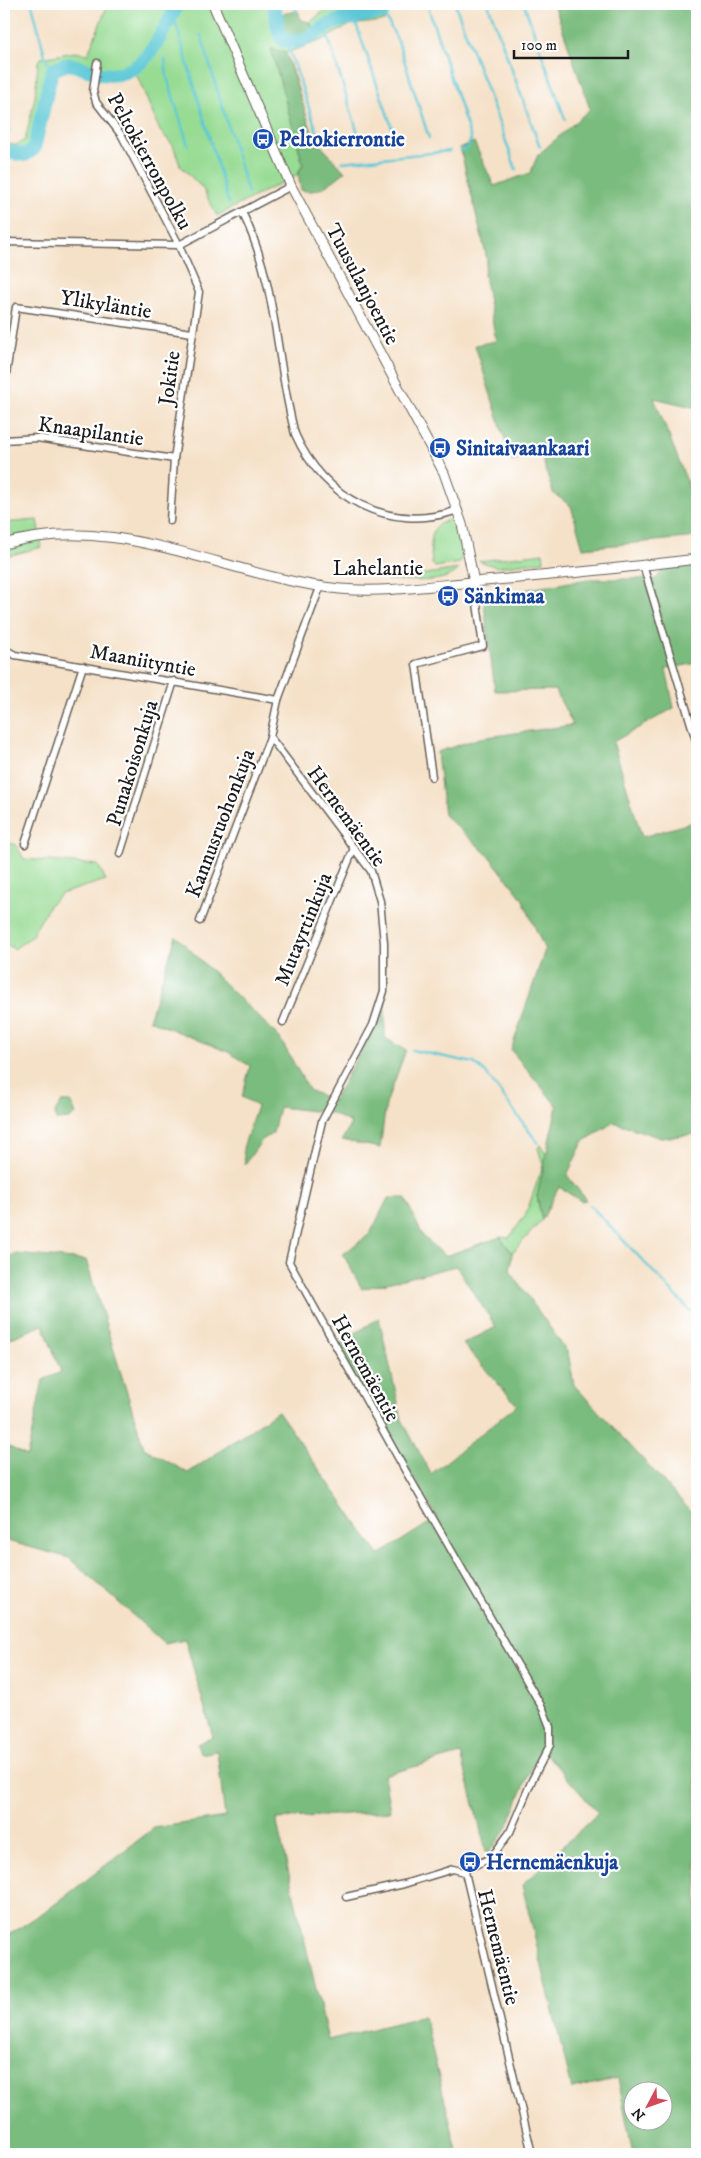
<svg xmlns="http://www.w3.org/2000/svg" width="701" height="2158" font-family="'IM FELL DW Pica',serif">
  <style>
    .green { fill: #98dc94; stroke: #5a7c58 }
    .forest { fill: #7abc7e; stroke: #4b6c4d; fill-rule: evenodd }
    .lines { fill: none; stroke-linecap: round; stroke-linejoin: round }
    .stream { stroke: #5cc7d6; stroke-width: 2.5 }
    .river { stroke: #5cc7d6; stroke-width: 14 }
    .street-casing { stroke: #686158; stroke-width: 9 }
    .secondary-casing { stroke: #686158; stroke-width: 11 }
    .street { stroke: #fff; stroke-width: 6 }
    .secondary { stroke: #fff; stroke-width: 9 }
    .labels { text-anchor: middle; stroke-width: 4.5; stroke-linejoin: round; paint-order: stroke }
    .transit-label { font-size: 21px; font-weight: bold; fill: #164399; stroke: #fff; text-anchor: start }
    .street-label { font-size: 21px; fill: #1c1c1c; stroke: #fff }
  </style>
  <rect width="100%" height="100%" fill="#fff"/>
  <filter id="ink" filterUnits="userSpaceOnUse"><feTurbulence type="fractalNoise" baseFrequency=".02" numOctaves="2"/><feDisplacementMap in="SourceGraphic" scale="10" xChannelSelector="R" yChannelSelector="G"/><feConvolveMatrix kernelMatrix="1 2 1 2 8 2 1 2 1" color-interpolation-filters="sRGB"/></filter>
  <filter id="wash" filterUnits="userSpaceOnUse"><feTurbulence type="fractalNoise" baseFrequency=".0096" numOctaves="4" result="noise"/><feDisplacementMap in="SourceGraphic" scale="20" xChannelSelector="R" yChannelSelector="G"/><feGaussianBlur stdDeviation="1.12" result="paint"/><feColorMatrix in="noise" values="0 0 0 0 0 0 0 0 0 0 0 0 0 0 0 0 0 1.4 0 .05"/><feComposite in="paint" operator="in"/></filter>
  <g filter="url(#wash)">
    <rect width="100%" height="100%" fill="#f5e1c8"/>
    <g class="green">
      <path d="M 108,4 L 157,4 L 174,9 L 177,4 L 279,4 L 284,34 L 314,32 L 310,22 C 316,18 322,11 329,8 C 343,2 366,2 378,11 L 379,4 L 390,4 L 384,21 L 350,25 L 320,41 L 286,53 L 272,49 L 303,164 L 298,174 L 217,216 L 203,189 L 180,165 L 173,145 L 160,131 L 135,71 L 116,76 L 67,65 L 54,77 L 35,150 L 24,157 L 4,151 L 4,143 L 16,145 L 25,140 L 35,97 L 38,61 L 41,58 L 75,52 L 88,54 Z"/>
      <path d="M 452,518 L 457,522 L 462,557 L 460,563 L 435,567 L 432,564 C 431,553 428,529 441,523 C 445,521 448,521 452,518 Z"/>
      <polygon points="37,520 42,547 4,557 4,523"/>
      <polygon points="543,553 544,561 497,567 479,561"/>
      <path d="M 459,569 C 444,586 408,579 387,580 Z"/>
      <polygon points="4,841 16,845 24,859 98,865 106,880 61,894 50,904 31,937 14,949 4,943"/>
      <polygon points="540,1145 547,1156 537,1196 542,1220 512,1253 500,1237 509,1238 526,1214 543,1165 538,1148"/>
    </g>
    <g class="forest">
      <polygon points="554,4 697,4 697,47 695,53 697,64 697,408 654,398 697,507 697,537 583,548 571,506 553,493 541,454 512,462 475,345 496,341 484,274 487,259 460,148 474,142 494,186 530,173 538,155 590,109"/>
      <polygon points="298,11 301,20 310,22 315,33 293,40 284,34 281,14"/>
      <path d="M 271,49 L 286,53 L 314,138 L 345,172 C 331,182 319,195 301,190 L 298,174 L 303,164 Z"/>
      <polygon points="697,564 697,663 666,669 674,708 613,742 642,837 697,821 697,1134 661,1138 614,1122 583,1142 567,1175 586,1200 581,1201 559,1187 542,1220 537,1196 557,1106 511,1050 545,950 522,898 489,856 444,815 437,752 480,738 573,725 555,690 495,691 483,597 588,579 656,579 665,567"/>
      <polygon points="176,936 279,1037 309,1090 333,1101 370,1034 385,985 385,1038 406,1050 386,1104 380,1148 342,1140 351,1123 331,1113 279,1107 273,1133 262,1140 245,1164 243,1148 257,1106 242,1097 250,1066 228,1052 149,1020"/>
      <polygon points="62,1102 71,1102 76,1114 69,1119 56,1120 55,1112"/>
      <path d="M 388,1198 L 405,1198 L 423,1236 L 445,1256 L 500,1237 L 512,1253 L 510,1271 L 568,1353 L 574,1385 L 697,1518 L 697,2154 L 633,2154 L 618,2078 L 572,2089 L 522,1885 L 598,1813 L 540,1747 L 506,1830 L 487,1855 L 461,1754 L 384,1775 L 390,1811 L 276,1819 L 328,2040 L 424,2016 L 458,2154 L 4,2154 L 4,1938 L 50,1908 L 154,1828 L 225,1817 L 217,1751 L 200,1754 L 197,1744 L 213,1737 L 185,1639 L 164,1643 L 69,1558 L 4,1540 L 4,1444 L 27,1456 L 43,1380 L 61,1372 L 43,1325 L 4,1341 L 4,1260 L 14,1254 L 86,1260 L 144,1448 L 188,1473 L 278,1411 L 379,1555 L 437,1518 L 337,1345 L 379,1318 L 402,1420 L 431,1474 L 517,1405 L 463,1344 L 496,1327 L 456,1266 L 362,1289 L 343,1254 L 370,1234 ZM 634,2090 L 664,2090 L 664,2120 L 634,2120 Z"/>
    </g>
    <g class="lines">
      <g class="stream">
        <polyline points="32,4 45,56 52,71"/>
        <polyline points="296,4 296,11"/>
        <polyline points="427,4 471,139 467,149 461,150"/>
        <polyline points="455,4 516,169"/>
        <polyline points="488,4 540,147"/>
        <polyline points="524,4 565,119"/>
        <polyline points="383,12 398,41 429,138"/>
        <polyline points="173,14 229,204"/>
        <polyline points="354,18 397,142"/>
        <polyline points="325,28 361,143"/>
        <polyline points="201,35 248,193"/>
        <polyline points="286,40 318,135"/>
        <polyline points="4,59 9,132"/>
        <polyline points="165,59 167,77 188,145"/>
        <polyline points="342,162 450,151"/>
        <polyline points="412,1050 474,1063 485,1072 538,1143"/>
        <polyline points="590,1205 697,1318"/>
      </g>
      <g class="river">
        <path d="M 274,4 L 279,33 L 283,40 C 309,46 312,31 333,23 C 349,17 367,15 383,12 L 385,4"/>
        <path d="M 4,151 L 25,155 L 34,149 L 52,71 C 71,60 72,65 91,71 C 141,89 158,39 178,4"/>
      </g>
    </g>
  </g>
  <g filter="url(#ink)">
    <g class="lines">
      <g class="street-casing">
        <g id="street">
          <polyline points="97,63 93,91 96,102 122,136 177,241 199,292 174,459 170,521"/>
          <path d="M 242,212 C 278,284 275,359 295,434 C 323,498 389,534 458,510"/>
          <polyline points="4,242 179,245 291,186"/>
          <polyline points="4,388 16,307 192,333"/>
          <polyline points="4,440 37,438 174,459"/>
          <polyline points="643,565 697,744"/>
          <polyline points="321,585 278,700 270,737 371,871 380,901 384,943 384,991 373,1025 322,1121 289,1262 405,1470 543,1709 550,1727 550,1745 532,1780 510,1832 491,1858 466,1869 465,1872 532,2154"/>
          <polyline points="4,649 15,655 278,700"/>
          <polyline points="432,777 416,664 483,646 474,582"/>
          <polyline points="25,844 83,666"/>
          <polyline points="120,854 174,681"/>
          <polyline points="200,921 270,737"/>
          <polyline points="283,1022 354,848"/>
          <polyline points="346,1897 404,1884 453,1869 465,1872"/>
        </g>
      </g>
      <g class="secondary-casing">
        <g id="secondary">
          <polyline points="213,4 291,186 444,473 462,524 474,582"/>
          <path d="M 4,544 C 119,510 227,578 340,589 C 384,593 428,586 472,582 C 547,576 622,568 697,559"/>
        </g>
      </g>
      <use href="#street" class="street"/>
      <use href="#secondary" class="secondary"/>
    </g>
  </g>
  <defs>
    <g id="bus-disc" transform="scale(1.125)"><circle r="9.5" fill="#1a4fb4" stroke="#fff"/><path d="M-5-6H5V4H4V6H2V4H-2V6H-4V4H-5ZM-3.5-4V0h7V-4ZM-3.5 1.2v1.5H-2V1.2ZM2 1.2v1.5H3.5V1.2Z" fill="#fff"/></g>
  </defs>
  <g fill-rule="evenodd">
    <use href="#bus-disc" x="263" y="139"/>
    <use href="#bus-disc" x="440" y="448"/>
    <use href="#bus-disc" x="448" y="596"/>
    <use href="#bus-disc" x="470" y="1862"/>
  </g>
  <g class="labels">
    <g class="transit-label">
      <text x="279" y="146">Peltokierrontie</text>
      <text x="456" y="455">Sinitaivaankaari</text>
      <text x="464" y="603">Sänkimaa</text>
      <text x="486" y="1869">Hernemäenkuja</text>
    </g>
    <g class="street-label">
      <text transform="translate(150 161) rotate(61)" y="7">Peltokierronpolku</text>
      <text transform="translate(363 284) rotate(62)" y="7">Tuusulanjoentie</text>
      <text transform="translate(106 304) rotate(9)" y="7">Ylikyläntie</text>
      <text transform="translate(169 378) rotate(-82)" y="7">Jokitie</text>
      <text transform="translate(91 431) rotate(8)" y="7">Knaapilantie</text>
      <text x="378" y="575">Lahelantie</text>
      <text transform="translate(143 660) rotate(10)" y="7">Maaniityntie</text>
      <text transform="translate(132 763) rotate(-73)" y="7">Punakoisonkuja</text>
      <text transform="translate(347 816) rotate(54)" y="7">Hernemäentie</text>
      <text transform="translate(220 823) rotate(-69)" y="7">Kannusruohonkuja</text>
      <text transform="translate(303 929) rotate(-68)" y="7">Mutayrtinkuja</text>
      <text transform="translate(366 1368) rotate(61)" y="7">Hernemäentie</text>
      <text transform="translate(499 1947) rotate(76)" y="7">Hernemäentie</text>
    </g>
  </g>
  <rect width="701" height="2158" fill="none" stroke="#fff" stroke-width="20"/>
  <g transform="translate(648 2106) rotate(229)"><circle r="24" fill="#ffffff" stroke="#a4a4a4"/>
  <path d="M0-4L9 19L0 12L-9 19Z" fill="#d1495b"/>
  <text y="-8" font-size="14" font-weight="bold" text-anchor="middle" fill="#1c1c1c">N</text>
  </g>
  <path d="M514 50v8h114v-8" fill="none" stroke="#1c1c1c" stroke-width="2.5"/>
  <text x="521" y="50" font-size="15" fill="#1c1c1c" stroke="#ffffff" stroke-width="4" paint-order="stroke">100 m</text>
</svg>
